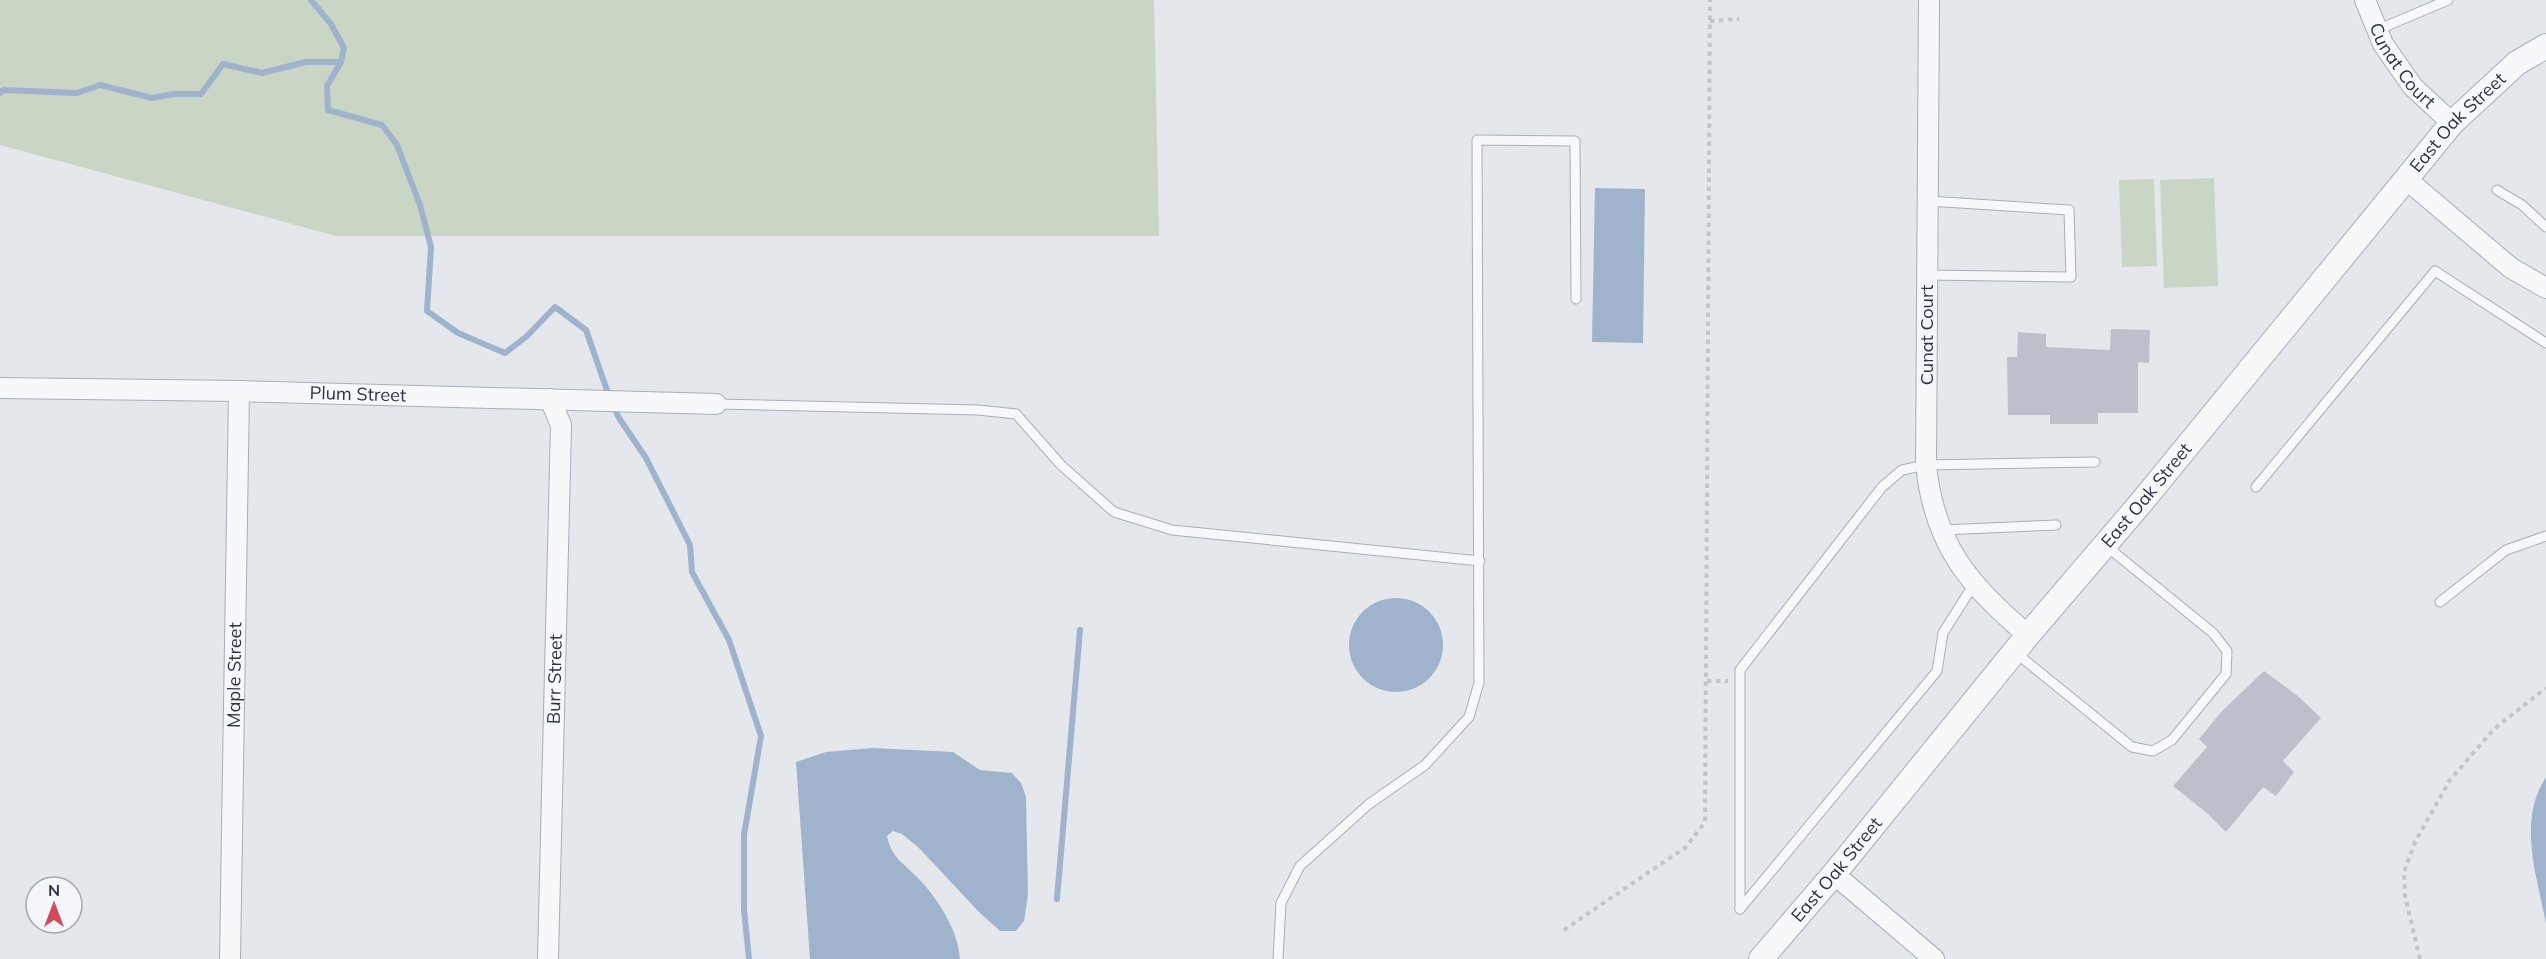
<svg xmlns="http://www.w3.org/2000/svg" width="2546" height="959" font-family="Mulish,sans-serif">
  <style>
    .green { fill: #c9d6c5 }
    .water { fill: #9fb4cc }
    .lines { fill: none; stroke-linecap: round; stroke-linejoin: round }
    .stream { stroke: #9fb4cc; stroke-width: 6 }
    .building { fill: #bbc0ca }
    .service-casing { stroke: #a9aeb7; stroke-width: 11 }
    .minor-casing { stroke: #a9aeb7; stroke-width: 22 }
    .tertiary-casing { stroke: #a9aeb7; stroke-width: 26 }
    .path { stroke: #c2c5cb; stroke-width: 4; stroke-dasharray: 4.5 4.5; stroke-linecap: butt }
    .service { stroke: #f7f8fa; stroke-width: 9 }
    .minor { stroke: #f7f8fa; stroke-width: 20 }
    .tertiary { stroke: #f7f8fa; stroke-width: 24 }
    .labels { text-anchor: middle; stroke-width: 6; stroke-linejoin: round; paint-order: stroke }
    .street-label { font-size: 18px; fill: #2b3445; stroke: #f4f6f9 }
  </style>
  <rect width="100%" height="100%" fill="#e4e7ec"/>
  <g class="green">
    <polygon points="0,0 1154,0 1159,236 336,236 0,145"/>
    <polygon points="2214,178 2218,286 2164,288 2160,180"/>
    <polygon points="2154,179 2157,266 2122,267 2119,180"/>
  </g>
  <g class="water">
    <polygon points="1595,188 1645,189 1643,343 1592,342"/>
    <circle cx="1396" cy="645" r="47"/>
    <path d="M 873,748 L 953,752 L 980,770 L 1012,773 L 1021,783 L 1026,797 L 1028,895 L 1024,921 L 1016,931 L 1000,931 L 978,911 L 919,848 L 902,834 L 893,831 L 887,836 C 891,858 906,865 920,880 C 939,901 958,930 960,959 L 810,959 L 796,762 L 826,752 Z"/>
    <path d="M 2546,777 L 2546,924 C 2537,875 2517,822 2546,777 Z"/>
  </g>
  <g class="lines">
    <g class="stream">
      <polyline points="311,0 331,24 344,48 341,62 327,86 328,110 382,125 397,145 420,205 431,247 427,311 458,333 505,353 527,336 555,307 586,330 609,396"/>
      <polyline points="0,93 3,90 77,93 100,85 152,98 173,94 201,94 223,64 262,73 306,62 341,62"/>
      <polyline points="613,406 619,418 646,458 690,545 692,572 729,640 761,736 744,835 744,909 749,959"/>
      <polyline points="1057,899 1080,630"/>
    </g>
  </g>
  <g class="building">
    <polygon points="2111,329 2150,330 2149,363 2138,362 2138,413 2098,413 2098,424 2050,424 2050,415 2008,415 2007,357 2017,357 2018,332 2046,334 2046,347 2110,350"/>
    <polygon points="2264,671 2299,697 2321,718 2283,761 2294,772 2276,796 2263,787 2226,832 2208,814 2173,786 2207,747 2199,739 2222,711"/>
  </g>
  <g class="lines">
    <g class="service-casing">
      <g id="service">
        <polyline points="2377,30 2448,0"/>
        <polyline points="2497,190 2522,205 2546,227"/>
        <polyline points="1927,275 2071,277 2069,210 1928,201"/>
        <polyline points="716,404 978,410 1016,414 1061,465 1114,512 1172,530 1480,561"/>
        <polyline points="2256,487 2435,271 2546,343"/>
        <polyline points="1942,530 2056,525"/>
        <polyline points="2440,602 2506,550 2546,536"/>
        <polyline points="2016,653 2132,747 2153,751 2172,740 2226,674 2227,651 2213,633 2105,545"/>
        <polyline points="1740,909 1740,670 1882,487 1902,470 1926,465 2095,462"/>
        <polyline points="1740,909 1937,671 1943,633 1974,584"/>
        <polyline points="1278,959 1281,903 1300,866 1369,804 1425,765 1469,717 1479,683 1477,140 1575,141 1576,299"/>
      </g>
    </g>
    <g class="minor-casing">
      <g id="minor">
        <path d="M 1929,0 L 1926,465 C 1934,544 1969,586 2028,635"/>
        <path id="s1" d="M 2365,0 L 2383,44 L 2413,87 L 2452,123"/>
        <polyline points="2406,179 2511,268 2546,288"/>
        <path id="s2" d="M 0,388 L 239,391 L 716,404"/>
        <polyline points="1834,874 1934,959"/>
        <path id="s3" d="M 230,959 L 239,391"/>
        <path id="s4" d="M 548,959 L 561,425 L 550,399"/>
      </g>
    </g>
    <g class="tertiary-casing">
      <g id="tertiary">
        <path id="s5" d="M 1761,959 L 1834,874 L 2028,635 L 2140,504 L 2452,123 L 2517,63 L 2546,46"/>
      </g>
    </g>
    <g class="path">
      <polyline points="1710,21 1739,19"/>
      <polyline points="1707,681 1728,681"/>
      <polyline points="1564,930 1686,847 1705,822 1710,0"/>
      <polyline points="2420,959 2405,896 2404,872 2415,842 2450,780 2494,729 2546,688"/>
    </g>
    <use href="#service" class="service"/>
    <use href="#minor" class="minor"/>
    <use href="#tertiary" class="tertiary"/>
  </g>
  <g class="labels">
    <g class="street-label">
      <text dy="6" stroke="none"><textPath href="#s1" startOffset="76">Cunat Court</textPath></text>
      <text dy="6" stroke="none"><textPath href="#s5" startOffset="1089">East Oak Street</textPath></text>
      <text transform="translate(1927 335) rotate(-90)" y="6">Cunat Court</text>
      <text dy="6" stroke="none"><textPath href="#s2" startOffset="358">Plum Street</textPath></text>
      <text dy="6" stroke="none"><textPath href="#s5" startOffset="603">East Oak Street</textPath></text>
      <text dy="6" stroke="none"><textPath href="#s3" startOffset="284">Maple Street</textPath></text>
      <text dy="6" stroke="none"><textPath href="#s4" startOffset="280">Burr Street</textPath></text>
      <text dy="6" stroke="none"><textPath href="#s5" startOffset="117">East Oak Street</textPath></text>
    </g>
  </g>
  <g transform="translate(54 905)"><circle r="28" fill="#f4f6f9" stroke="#a4a8b1" stroke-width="1.5"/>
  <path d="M0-4.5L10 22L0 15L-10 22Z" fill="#d1495b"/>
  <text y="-9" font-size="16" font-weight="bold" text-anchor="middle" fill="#2b3445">N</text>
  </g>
</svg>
